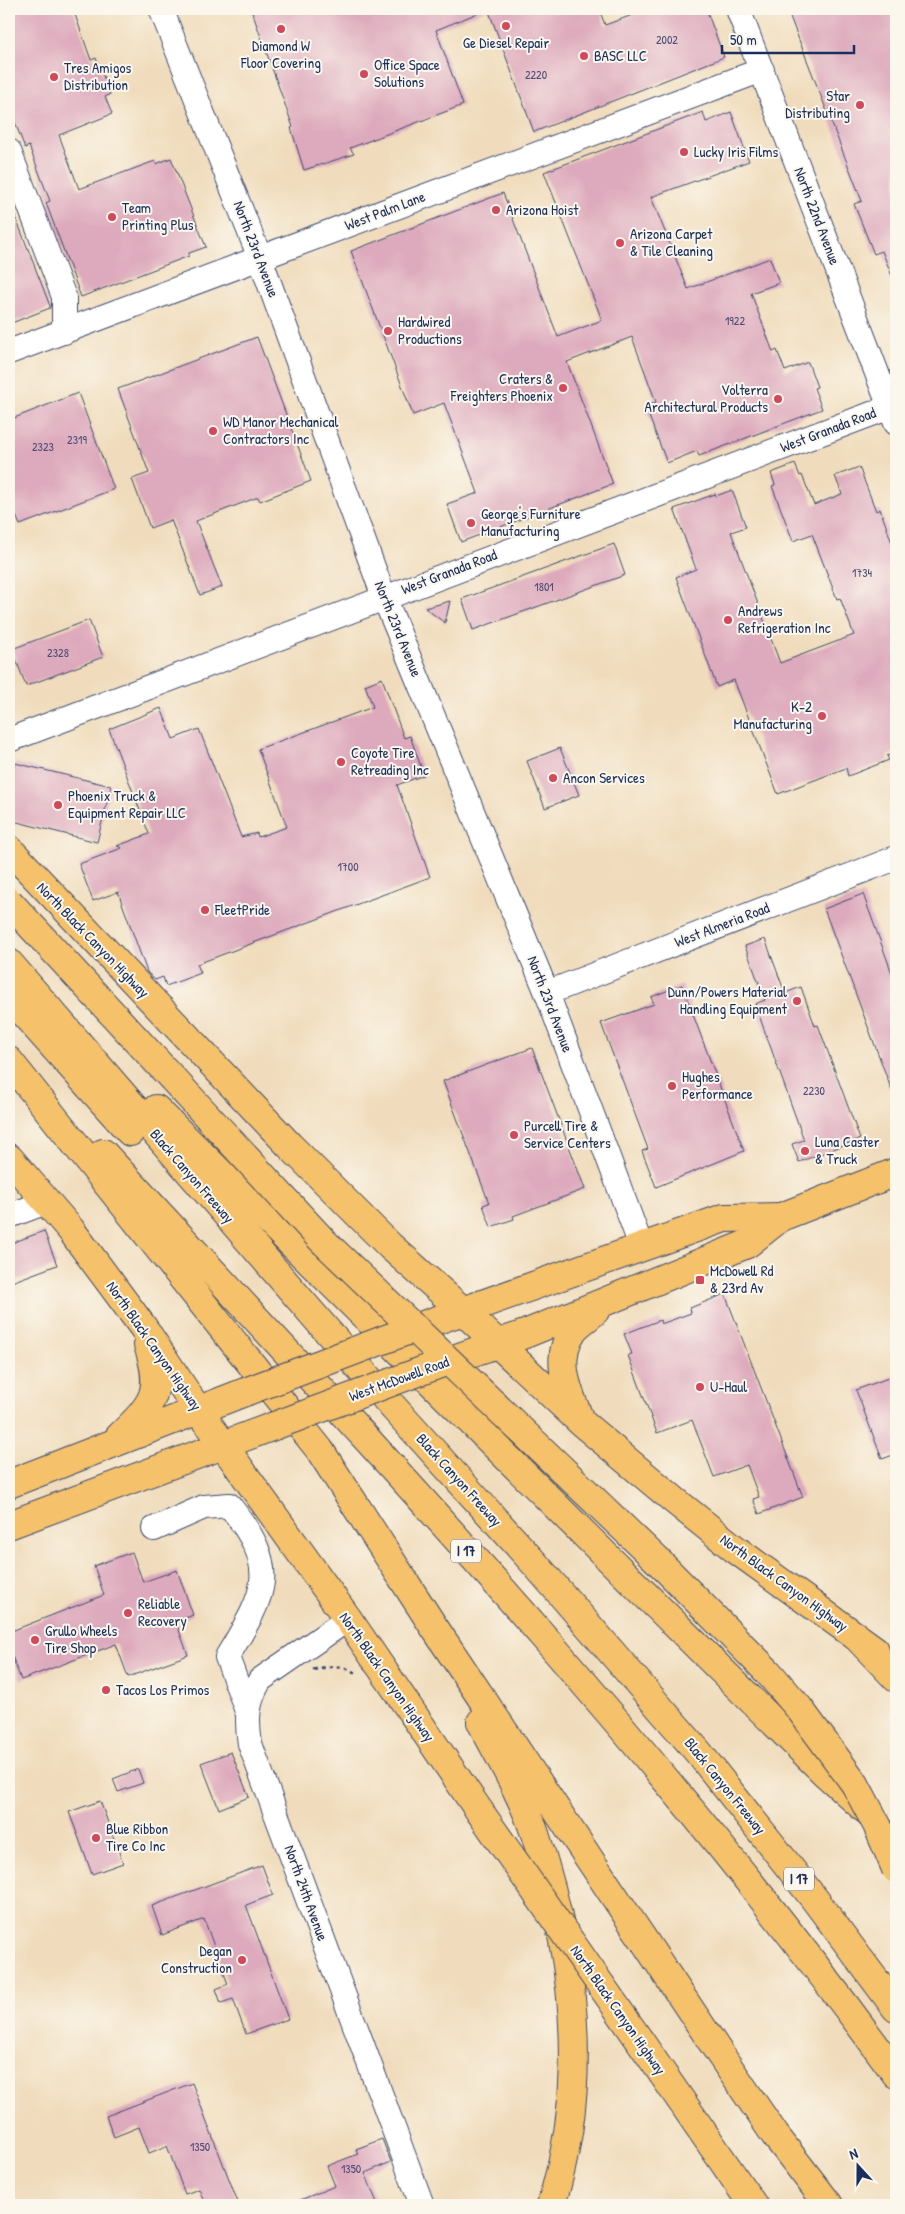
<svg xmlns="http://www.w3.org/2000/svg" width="905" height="2214" font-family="'Patrick Hand',sans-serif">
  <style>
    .building { fill: #dda9bc }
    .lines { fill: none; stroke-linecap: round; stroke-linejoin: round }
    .minor-casing { stroke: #3b496c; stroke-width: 26 }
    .major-casing { stroke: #3b496c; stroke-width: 30 }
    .highway-casing { stroke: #3b496c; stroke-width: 30 }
    .path { stroke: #3b496c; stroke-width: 3; stroke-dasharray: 4 4; stroke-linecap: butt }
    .minor { stroke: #fff; stroke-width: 24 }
    .major { stroke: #f5c16b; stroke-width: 28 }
    .highway { stroke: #f5c16b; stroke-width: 28 }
    .major-bridge-casing { stroke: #3b496c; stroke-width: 30; stroke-linecap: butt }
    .highway-bridge-casing { stroke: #3b496c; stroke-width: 30; stroke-linecap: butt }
    .major-bridge { stroke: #f5c16b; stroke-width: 28 }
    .highway-bridge { stroke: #f5c16b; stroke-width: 28 }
    .poi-dot { fill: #d1495b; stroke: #fbf7ec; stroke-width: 2 }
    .labels { text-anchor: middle; stroke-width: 4; stroke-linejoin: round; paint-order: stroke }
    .number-label { font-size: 12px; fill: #4c4e76 }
    .shield { fill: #fbf7ec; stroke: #5e6b89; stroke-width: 1 }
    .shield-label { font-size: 14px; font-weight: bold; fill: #1b2f5e }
    .poi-label { font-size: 15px; fill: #1b2f5e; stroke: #fbf7ec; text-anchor: start }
    .street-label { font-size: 15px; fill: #1b2f5e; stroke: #fbf7ec }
  </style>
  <rect width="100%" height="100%" fill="#fbf7ec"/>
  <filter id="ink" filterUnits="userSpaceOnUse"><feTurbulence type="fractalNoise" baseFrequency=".02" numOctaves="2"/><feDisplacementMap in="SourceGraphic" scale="10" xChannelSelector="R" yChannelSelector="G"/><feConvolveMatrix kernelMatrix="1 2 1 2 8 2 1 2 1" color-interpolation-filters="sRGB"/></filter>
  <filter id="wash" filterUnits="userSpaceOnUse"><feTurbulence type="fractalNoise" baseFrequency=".0096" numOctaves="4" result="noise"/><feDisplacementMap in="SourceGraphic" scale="20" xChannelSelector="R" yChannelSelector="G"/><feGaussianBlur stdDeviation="1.12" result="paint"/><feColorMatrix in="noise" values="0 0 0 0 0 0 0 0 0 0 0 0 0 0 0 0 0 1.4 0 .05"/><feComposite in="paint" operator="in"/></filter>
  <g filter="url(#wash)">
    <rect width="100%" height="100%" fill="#f0dcbc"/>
    <g id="blocks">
      <g class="building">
        <polygon points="9,9 73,9 91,60 96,58 110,94 105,97 112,114 59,135 79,189 155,161 156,164 171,158 206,247 189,253 189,256 81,297 46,203 50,201 29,146 25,148 9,107"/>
        <polygon points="251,9 599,9 605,25 649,9 706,9 724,57 534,132 488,9 436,30 463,105 350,148 354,154 304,170 291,128 293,127"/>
        <polygon points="787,9 896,9 896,286 882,251 874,254 854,204 862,201"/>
        <polygon points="703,112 706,122 731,112 749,161 651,197 688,289 770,258 779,283 751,293 773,352 777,350 785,371 808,362 817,387 814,388 822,409 699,456 697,451 667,463 645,406 656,402 632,337 567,362 613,484 461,542 447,504 478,493 444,403 413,415 351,251 503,193 558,337 602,320 544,172"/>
        <polygon points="9,200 50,306 50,308 9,324"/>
        <polygon points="257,337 311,481 260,501 258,497 196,521 222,587 200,595 171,520 150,528 132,479 149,473 118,389"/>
        <polygon points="78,393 114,489 20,525 14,511 9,513 9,420"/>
        <polygon points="795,464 800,476 802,475 814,505 842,494 835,476 859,467 876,511 880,509 896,554 896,752 887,756 889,760 848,776 846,768 778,794 734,680 717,687 676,577 696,569 674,509 715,494 716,496 732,490 746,527 731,532 780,663 854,635 840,598 837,599 812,534 793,541 772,486 775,485 771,473"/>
        <polygon points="614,544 625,575 473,630 462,599"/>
        <polygon points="450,601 445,623 425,608"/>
        <polygon points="89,620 103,657 26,686 12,649"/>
        <polygon points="382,678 404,738 410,736 424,775 397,785 430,877 197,964 201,973 166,986 163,977 155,980 147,972 118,892 93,901 79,864 122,848 117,846 149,834 109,729 161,708 173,739 199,729 241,837 257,833 258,837 287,827 258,749 373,707 365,685"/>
        <polygon points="560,748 579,795 545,808 527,761"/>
        <polygon points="15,763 111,786 97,842 9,820 9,779 11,778"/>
        <polygon points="863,894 896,984 895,1099 824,909"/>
        <polygon points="765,939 785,993 801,987 815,1026 818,1025 860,1139 799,1162 792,1144 804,1140 755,1004 765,1000 745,946"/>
        <polygon points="682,985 744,1151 656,1187 642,1151 648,1149 601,1023 654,1004 651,997"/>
        <polygon points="532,1048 585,1189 513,1216 514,1219 491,1227 483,1205 489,1203 443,1081"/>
        <polygon points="44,1231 57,1265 9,1283 9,1244"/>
        <polygon points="725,1294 803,1497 759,1514 753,1499 759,1497 747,1465 714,1477 692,1420 657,1433 628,1355 632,1354 624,1334 660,1320 661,1324 691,1313 690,1308"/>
        <polygon points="896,1375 896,1454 882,1459 856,1390"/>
        <polygon points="132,1552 143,1582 177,1570 193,1615 176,1622 188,1655 128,1677 116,1644 21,1680 9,1648 9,1632 104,1595 94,1566"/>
        <polygon points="231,1752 249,1797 219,1809 201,1763"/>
        <polygon points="138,1769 143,1783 118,1792 113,1779"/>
        <polygon points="100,1801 123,1863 92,1874 69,1812"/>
        <polygon points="262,1865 273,1895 246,1905 288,2019 246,2034 233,1999 221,2003 216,1989 228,1984 204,1919 162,1935 152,1906"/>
        <polygon points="192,2083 239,2205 205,2205 199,2189 185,2194 167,2146 149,2153 139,2127 114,2137 106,2116"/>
        <polygon points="382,2139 391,2162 365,2173 378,2205 288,2205 335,2186 327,2166 358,2154 356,2149"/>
      </g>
    </g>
  </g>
  <g filter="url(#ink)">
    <use href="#blocks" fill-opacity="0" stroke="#3b496c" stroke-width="1"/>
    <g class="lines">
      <g class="minor-casing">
        <g id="minor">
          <polyline points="161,9 260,258 384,597 547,993 641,1246"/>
          <polyline points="738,9 896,423"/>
          <polyline points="9,151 64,297 64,332"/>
          <polyline points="9,352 762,70"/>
          <polyline points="9,740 890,407"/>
          <polyline points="547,993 896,858"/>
          <polyline points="9,1216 46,1202"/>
          <path d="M 154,1529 L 204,1507 L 229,1505 C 281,1570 266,1592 227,1657 L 247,1711"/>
          <path d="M 348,1619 L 260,1680 C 247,1702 246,1719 250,1744 L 422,2205"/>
        </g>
      </g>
      <g class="major-casing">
        <g id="major">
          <polyline points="9,849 290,1146 390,1246 462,1310 582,1423 674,1500 735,1549 875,1650"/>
          <polyline points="9,1158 71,1230 143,1327 198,1410 348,1619 480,1812"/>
          <polyline points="415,1328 724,1218 781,1217"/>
          <polyline points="448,1361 525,1334 747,1244 781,1217 896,1172"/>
          <path d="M 578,1415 C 566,1387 554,1356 574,1329 C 580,1322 589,1317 595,1311"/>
          <path d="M 119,1437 C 153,1404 164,1393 148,1345"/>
          <polyline points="9,1484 245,1392"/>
          <polyline points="9,1525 274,1426"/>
          <polyline points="640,2041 753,2205"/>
        </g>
      </g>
      <g class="highway-casing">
        <g id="highway">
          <polyline points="9,963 393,1407 535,1564 699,1753 816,1901 896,2008"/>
          <polyline points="9,997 130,1132"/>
          <polyline points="9,1061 319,1449 432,1624 728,2066 775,2135 829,2205"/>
          <polyline points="156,1109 824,1772 865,1809"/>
          <path d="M 103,1153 C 378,1451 658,1746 896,2074"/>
          <polyline points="856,1636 896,1678"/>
          <path d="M 481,1722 C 500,1758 522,1795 535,1834 C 575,1954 590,2083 551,2205"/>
        </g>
      </g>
      <path class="path" d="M 313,1670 C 329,1666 345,1663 358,1676"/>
      <use href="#minor" class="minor"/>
      <use href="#major" class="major"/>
      <use href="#highway" class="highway"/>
      <g class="major-bridge-casing">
        <g id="major-bridge">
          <polyline points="245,1392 415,1328"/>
          <polyline points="274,1426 448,1361"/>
          <polyline points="480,1812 640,2041"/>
        </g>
      </g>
      <g class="highway-bridge-casing">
        <polyline id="highway-bridge" points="9,902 322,1240 659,1562 768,1672 799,1708 855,1784 878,1827 896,1869"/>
      </g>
      <use href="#major-bridge" class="major-bridge"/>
      <use href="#highway-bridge" class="highway-bridge"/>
    </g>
  </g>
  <g class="poi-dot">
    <circle cx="506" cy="26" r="5"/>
    <circle cx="281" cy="29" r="5"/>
    <circle cx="584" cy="56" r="5"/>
    <circle cx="364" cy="74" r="5"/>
    <circle cx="54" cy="77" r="5"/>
    <circle cx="860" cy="105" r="5"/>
    <circle cx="684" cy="152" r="5"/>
    <circle cx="496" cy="210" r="5"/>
    <circle cx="112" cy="217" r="5"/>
    <circle cx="620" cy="243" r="5"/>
    <circle cx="388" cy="331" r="5"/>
    <circle cx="563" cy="388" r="5"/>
    <circle cx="778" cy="399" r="5"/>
    <circle cx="213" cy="431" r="5"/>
    <circle cx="471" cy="523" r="5"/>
    <circle cx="728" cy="620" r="5"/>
    <circle cx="822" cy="716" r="5"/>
    <circle cx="341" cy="762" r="5"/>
    <circle cx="553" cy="778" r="5"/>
    <circle cx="58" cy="805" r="5"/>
    <circle cx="205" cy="910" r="5"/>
    <circle cx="797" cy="1001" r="5"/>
    <circle cx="672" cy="1086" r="5"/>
    <circle cx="514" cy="1135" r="5"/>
    <circle cx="805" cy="1151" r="5"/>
    <rect x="695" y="1275" width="10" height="10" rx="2.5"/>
    <circle cx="700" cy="1387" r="5"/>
    <circle cx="128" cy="1613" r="5"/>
    <circle cx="35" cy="1640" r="5"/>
    <circle cx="106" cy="1690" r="5"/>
    <circle cx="96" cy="1838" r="5"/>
    <circle cx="242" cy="1960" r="5"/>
  </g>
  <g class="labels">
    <g class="number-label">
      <text x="667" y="44">2002</text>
      <text x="536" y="79">2220</text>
      <text x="735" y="325">1922</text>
      <text x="77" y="444">2319</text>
      <text x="43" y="451">2323</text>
      <text x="862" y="577">1734</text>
      <text x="544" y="591">1801</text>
      <text x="58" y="657">2328</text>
      <text x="348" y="871">1700</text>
      <text x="814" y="1095">2230</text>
      <text x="200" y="2151">1350</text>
      <text x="351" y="2173">1350</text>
    </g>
    <g class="shield">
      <rect x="451" y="1539.5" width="30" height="23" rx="4"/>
      <rect x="784" y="1867.5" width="30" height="23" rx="4"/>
    </g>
    <g class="shield-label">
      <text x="466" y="1556">I 17</text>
      <text x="799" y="1884">I 17</text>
    </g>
    <g class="poi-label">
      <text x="506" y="48" text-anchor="middle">Ge Diesel Repair</text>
      <text x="281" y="51" text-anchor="middle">Diamond W<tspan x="281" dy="17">Floor Covering</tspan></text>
      <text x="594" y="61">BASC LLC</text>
      <text x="374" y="70">Office Space<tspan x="374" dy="17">Solutions</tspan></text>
      <text x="64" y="73">Tres Amigos<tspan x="64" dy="17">Distribution</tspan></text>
      <text x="850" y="101" text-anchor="end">Star<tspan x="850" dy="17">Distributing</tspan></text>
      <text x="694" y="157">Lucky Iris Films</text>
      <text x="122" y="213">Team<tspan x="122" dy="17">Printing Plus</tspan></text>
      <text x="506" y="215">Arizona Hoist</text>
      <text x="630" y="239">Arizona Carpet<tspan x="630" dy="17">&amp; Tile Cleaning</tspan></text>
      <text x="398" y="327">Hardwired<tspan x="398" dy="17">Productions</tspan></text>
      <text x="553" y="384" text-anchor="end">Craters &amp;<tspan x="553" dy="17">Freighters Phoenix</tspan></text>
      <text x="768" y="395" text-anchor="end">Volterra<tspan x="768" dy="17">Architectural Products</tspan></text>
      <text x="223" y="427">WD Manor Mechanical<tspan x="223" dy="17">Contractors Inc</tspan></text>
      <text x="481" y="519">George's Furniture<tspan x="481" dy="17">Manufacturing</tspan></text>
      <text x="738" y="616">Andrews<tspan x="738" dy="17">Refrigeration Inc</tspan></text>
      <text x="812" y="712" text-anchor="end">K-2<tspan x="812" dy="17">Manufacturing</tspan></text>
      <text x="351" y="758">Coyote Tire<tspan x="351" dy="17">Retreading Inc</tspan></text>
      <text x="563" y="783">Ancon Services</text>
      <text x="68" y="801">Phoenix Truck &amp;<tspan x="68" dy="17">Equipment Repair LLC</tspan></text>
      <text x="215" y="915">FleetPride</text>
      <text x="787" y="997" text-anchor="end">Dunn/Powers Material<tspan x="787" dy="17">Handling Equipment</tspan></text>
      <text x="682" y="1082">Hughes<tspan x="682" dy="17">Performance</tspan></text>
      <text x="524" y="1131">Purcell Tire &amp;<tspan x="524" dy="17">Service Centers</tspan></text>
      <text x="815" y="1147">Luna Caster<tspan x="815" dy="17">&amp; Truck</tspan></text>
      <text x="710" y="1276">McDowell Rd<tspan x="710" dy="17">&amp; 23rd Av</tspan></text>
      <text x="710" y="1392">U-Haul</text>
      <text x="138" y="1609">Reliable<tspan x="138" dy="17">Recovery</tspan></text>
      <text x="45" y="1636">Grullo Wheels<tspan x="45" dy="17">Tire Shop</tspan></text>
      <text x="116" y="1695">Tacos Los Primos</text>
      <text x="106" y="1834">Blue Ribbon<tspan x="106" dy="17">Tire Co Inc</tspan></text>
      <text x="232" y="1956" text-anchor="end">Degan<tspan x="232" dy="17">Construction</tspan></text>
    </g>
    <g class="street-label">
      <text transform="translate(385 211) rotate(-21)" y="5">West Palm Lane</text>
      <text transform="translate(817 216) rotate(69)" y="5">North 22nd Avenue</text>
      <text transform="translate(256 249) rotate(69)" y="5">North 23rd Avenue</text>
      <text transform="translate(828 430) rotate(-21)" y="5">West Granada Road</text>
      <text transform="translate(449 572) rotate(-21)" y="5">West Granada Road</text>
      <text transform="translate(398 629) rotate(68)" y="5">North 23rd Avenue</text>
      <text transform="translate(722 925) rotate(-21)" y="5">West Almeria Road</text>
      <text transform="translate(93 940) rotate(46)" y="5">North Black Canyon Highway</text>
      <text transform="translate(550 1004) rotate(69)" y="5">North 23rd Avenue</text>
      <text transform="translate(192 1176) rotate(49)" y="5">Black Canyon Freeway</text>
      <text transform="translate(154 1346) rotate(55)" y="5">North Black Canyon Highway</text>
      <text transform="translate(399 1379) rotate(-20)" y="5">West McDowell Road</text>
      <text transform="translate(459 1480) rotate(48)" y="5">Black Canyon Freeway</text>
      <text transform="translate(784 1583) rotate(36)" y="5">North Black Canyon Highway</text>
      <text transform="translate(387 1677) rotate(55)" y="5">North Black Canyon Highway</text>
      <text transform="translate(725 1786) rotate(51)" y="5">Black Canyon Freeway</text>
      <text transform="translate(306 1893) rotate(70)" y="5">North 24th Avenue</text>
      <text transform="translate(618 2010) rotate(55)" y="5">North Black Canyon Highway</text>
    </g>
  </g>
  <rect width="905" height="2214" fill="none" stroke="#fbf7ec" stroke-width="30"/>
  <g transform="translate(858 2166) rotate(339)" stroke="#fbf7ec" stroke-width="4" paint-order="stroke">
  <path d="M0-4L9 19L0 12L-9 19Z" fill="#1b2f5e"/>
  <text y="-8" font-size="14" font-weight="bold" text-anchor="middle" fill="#1b2f5e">N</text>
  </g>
  <path d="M722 45v8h132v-8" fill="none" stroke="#1b2f5e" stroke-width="2.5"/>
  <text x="730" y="45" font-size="15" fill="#1b2f5e" stroke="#fbf7ec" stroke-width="4" paint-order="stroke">50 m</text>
</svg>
